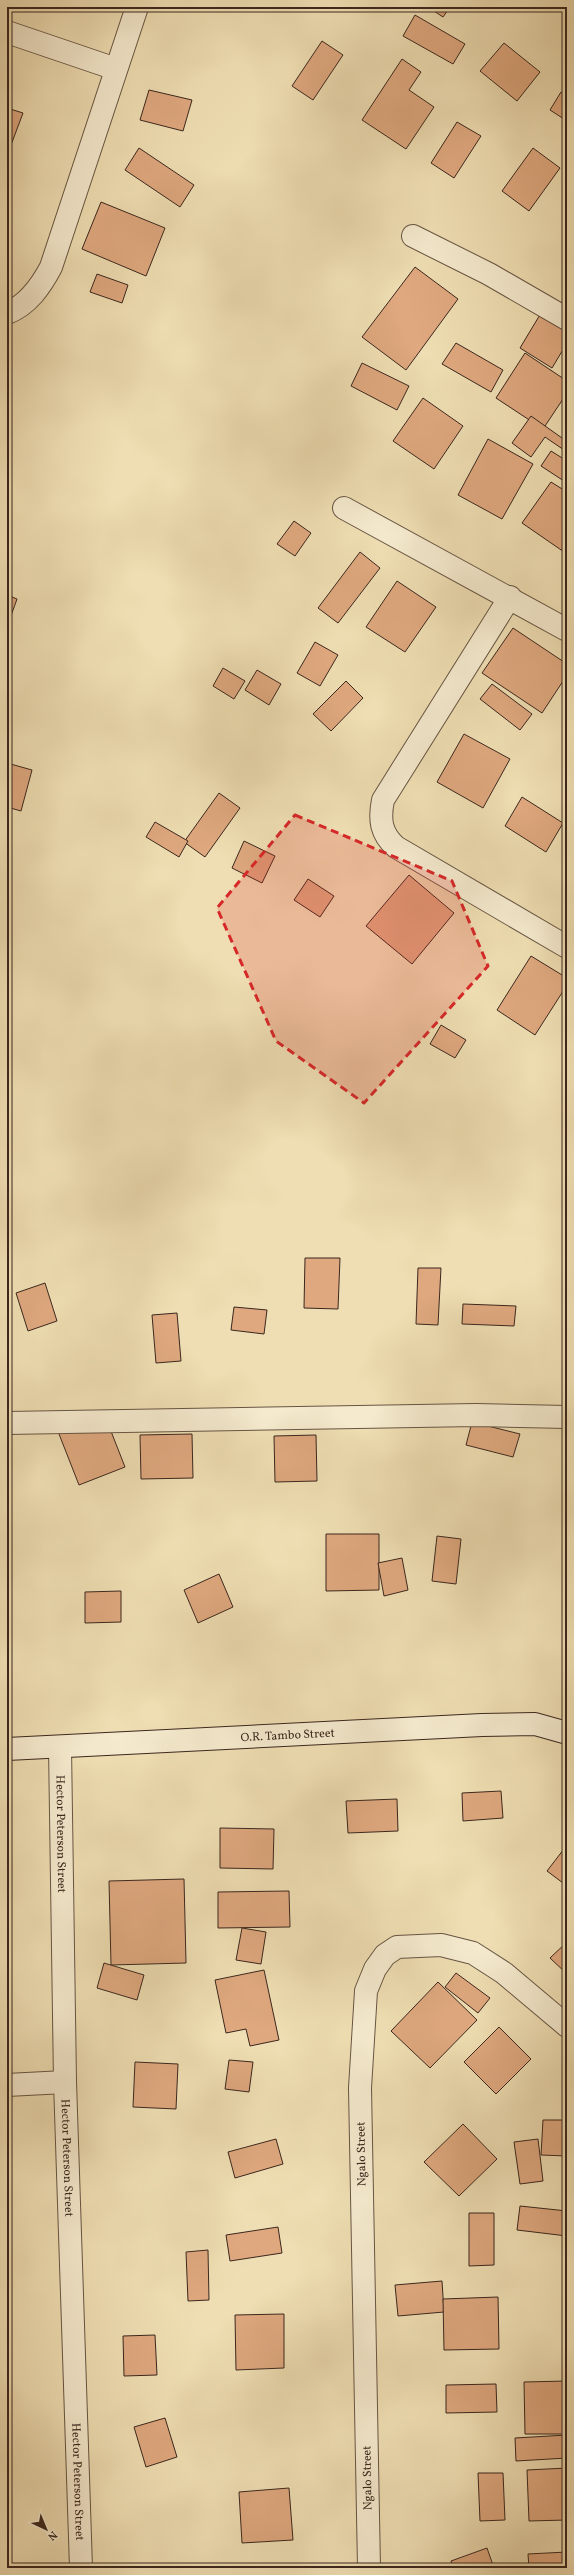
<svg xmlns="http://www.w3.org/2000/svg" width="574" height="2575" font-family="Vollkorn,serif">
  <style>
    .building { fill: #dfa87f; stroke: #3a271e }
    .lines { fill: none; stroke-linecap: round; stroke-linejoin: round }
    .street-casing { stroke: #675543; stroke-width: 24 }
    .secondary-casing { stroke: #3a271e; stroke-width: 24 }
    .street { stroke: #f5eace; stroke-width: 22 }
    .secondary { stroke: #f5eace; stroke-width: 22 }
    .marked { fill: #d62828; fill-opacity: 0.2; stroke: #d62828; stroke-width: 3; stroke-dasharray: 8 5; stroke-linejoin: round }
    .labels { text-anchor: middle; stroke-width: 3.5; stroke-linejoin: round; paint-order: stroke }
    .street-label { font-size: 12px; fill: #3a271e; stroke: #f5eace }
  </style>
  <rect width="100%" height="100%" fill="#efdeb3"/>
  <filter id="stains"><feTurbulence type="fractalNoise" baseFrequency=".005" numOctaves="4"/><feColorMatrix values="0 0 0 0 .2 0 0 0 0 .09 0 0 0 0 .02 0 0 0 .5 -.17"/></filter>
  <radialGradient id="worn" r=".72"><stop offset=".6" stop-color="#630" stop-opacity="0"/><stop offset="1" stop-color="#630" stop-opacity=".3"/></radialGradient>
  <g class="building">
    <polygon points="211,7 222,7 220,11"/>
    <polygon points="366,7 375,7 372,12"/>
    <polygon points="428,7 450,7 443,17"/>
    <polygon points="415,15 465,44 453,64 403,36"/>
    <polygon points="322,41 343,55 313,100 292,86"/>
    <polygon points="504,43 540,72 517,101 480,71"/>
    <polygon points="402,59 421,72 409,90 434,107 406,149 362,120"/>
    <polygon points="149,90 192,100 183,131 140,120"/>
    <polygon points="561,92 567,95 567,121 550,110"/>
    <polygon points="7,108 23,113 11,145 7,143"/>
    <polygon points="457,122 481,136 454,178 431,163"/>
    <polygon points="139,148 194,185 180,207 125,170"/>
    <polygon points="533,148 560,168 529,211 502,191"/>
    <polygon points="101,202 165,228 146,276 82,249"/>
    <polygon points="415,267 458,299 406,370 362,337"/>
    <polygon points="97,274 128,285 122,303 90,292"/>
    <polygon points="541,313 567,329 567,343 552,368 520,348"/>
    <polygon points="456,343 503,370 491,392 442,364"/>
    <polygon points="525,353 567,381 567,393 543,429 496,398"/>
    <polygon points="362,363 409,386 397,410 351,386"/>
    <polygon points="423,398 463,426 434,469 393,441"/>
    <polygon points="531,416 562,438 567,430 567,452 545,437 531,457 512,443"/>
    <polygon points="488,439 533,464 502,519 458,495"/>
    <polygon points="551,451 567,461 567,483 541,466"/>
    <polygon points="551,482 567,492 567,554 522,523"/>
    <polygon points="294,521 311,533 295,556 277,544"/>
    <polygon points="360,552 380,568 338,623 318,608"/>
    <polygon points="397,581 436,607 405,652 366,627"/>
    <polygon points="7,595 17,599 8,624 7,624"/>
    <polygon points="513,628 567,664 567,675 542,713 482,673"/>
    <polygon points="315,642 338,655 320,686 297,673"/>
    <polygon points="223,668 245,681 234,699 213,686"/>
    <polygon points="257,670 281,684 269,705 245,690"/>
    <polygon points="7,677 10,678 7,689"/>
    <polygon points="346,681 363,698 331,731 313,714"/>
    <polygon points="492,684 532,714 520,730 480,699"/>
    <polygon points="464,734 510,759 483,808 437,782"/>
    <polygon points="7,763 32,770 21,811 7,807"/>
    <polygon points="219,793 240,808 205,857 184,842"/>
    <polygon points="522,797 563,823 546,852 505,826"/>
    <polygon points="155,822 188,841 179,857 146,837"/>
    <polygon points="244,841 275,856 262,883 232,868"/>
    <polygon points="409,875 454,913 412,964 366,926"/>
    <polygon points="308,879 334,896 320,917 294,900"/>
    <polygon points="531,956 567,978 567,985 535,1035 497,1010"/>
    <polygon points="441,1025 466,1040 455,1058 430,1044"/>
    <polygon points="305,1258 340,1258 338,1309 304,1308"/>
    <polygon points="418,1268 441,1268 438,1325 416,1324"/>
    <polygon points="45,1283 57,1321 28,1331 16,1293"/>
    <polygon points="463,1304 516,1306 514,1326 462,1324"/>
    <polygon points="234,1307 267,1310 264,1334 231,1330"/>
    <polygon points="177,1313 181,1361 156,1363 152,1315"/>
    <polygon points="105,1416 125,1467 79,1485 59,1434"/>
    <polygon points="472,1422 520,1434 513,1457 466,1445"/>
    <polygon points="192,1434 193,1478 141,1479 140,1435"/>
    <polygon points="316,1435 317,1481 275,1482 274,1436"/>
    <polygon points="326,1534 379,1534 379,1590 326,1591"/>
    <polygon points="437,1536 461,1539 456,1584 432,1581"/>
    <polygon points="402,1558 408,1590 384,1596 378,1563"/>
    <polygon points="219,1574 233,1607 198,1623 184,1590"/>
    <polygon points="121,1591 121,1622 85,1623 85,1592"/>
    <polygon points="501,1791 503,1818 463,1821 462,1793"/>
    <polygon points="397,1799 398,1831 348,1833 346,1801"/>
    <polygon points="220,1828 274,1829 273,1869 220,1868"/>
    <polygon points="567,1845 567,1886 547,1871"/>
    <polygon points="184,1879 186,1963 111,1965 109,1881"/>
    <polygon points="289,1891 290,1927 218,1928 218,1892"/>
    <polygon points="242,1928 266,1932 261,1964 236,1960"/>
    <polygon points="567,1942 567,1974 550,1958"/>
    <polygon points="104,1963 144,1975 137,2000 97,1988"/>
    <polygon points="264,1970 279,2040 250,2046 246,2029 226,2033 215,1980"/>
    <polygon points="456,1973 490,1998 478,2013 445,1987"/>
    <polygon points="438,1982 477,2020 430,2068 391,2031"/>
    <polygon points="499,2027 531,2059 496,2094 464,2062"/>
    <polygon points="229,2060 253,2062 249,2092 225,2089"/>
    <polygon points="135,2062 178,2064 176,2109 133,2107"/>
    <polygon points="543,2120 567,2120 567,2156 541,2155"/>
    <polygon points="463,2124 497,2159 459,2196 424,2162"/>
    <polygon points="276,2139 283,2164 235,2178 228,2152"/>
    <polygon points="538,2139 543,2181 520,2184 514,2142"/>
    <polygon points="520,2206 567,2211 567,2236 517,2230"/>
    <polygon points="469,2213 494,2213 494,2265 469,2266"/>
    <polygon points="278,2227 282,2253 230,2261 226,2235"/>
    <polygon points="208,2250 209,2300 188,2301 186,2252"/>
    <polygon points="442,2281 444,2312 398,2316 395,2285"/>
    <polygon points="498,2297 499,2349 444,2350 443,2299"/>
    <polygon points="284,2314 284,2368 236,2370 235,2315"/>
    <polygon points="155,2335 157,2375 124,2376 123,2336"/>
    <polygon points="567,2381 567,2434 525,2434 524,2382"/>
    <polygon points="496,2384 497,2412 446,2413 446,2385"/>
    <polygon points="165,2418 177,2457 146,2467 134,2427"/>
    <polygon points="567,2435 567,2458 516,2461 515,2438"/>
    <polygon points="567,2468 567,2520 529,2521 527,2470"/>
    <polygon points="478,2473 503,2473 505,2520 480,2521"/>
    <polygon points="289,2488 293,2540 242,2543 239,2492"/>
    <polygon points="487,2548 494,2568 453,2568 451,2561"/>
    <polygon points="567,2552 567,2568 529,2568 528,2554"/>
  </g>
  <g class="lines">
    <g class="street-casing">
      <g id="street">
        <polyline points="7,32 116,69"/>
        <polyline points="413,236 489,274 567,319"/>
        <path d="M 7,313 C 28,305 41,286 51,267 L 137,7"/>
        <polyline points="344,508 567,630"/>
        <path d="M 510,597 L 383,800 C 379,820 381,834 396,847 L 567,947"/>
        <polyline points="7,1423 476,1415 567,1417"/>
        <path id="s1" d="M 60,1747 L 65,2082 L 81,2568"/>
        <polyline points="7,2085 65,2082"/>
        <polyline points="369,2568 360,2088 366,1991 375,1969 385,1955 397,1947 441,1945 473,1953 504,1973 567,2026"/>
      </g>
    </g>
    <g class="secondary-casing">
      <g id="secondary">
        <path id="s2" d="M 7,1749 L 482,1725 L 535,1724 L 567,1733"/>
      </g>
    </g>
    <use href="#street" class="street"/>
    <use href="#secondary" class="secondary"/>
  </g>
  <path class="marked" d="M 295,815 L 452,881 L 488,966 L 364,1103 L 276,1041 L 217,908 Z"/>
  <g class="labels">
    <g class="street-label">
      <text dy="4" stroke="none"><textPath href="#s2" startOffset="281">O.R. Tambo Street</textPath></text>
      <text dy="4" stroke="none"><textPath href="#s1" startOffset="87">Hector Peterson Street</textPath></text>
      <text transform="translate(361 2154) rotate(-91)" y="4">Ngalo Street</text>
      <text dy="4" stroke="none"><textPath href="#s1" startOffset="411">Hector Peterson Street</textPath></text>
      <text transform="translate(367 2478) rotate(-91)" y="4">Ngalo Street</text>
      <text dy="4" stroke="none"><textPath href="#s1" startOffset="735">Hector Peterson Street</textPath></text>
    </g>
  </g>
  <rect width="574" height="2575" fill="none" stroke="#efdeb3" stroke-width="24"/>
  <rect x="8" y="8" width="558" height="2559" fill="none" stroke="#3a271e" stroke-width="2"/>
  <rect x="12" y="12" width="550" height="2551" fill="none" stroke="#3a271e"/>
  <g transform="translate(46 2529) rotate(136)" stroke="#f5eace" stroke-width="3" paint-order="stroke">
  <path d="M0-3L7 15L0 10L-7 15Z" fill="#3a271e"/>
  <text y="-6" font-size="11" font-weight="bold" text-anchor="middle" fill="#3a271e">N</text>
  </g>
  <rect width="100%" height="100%" filter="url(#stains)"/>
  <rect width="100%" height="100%" fill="url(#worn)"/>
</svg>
